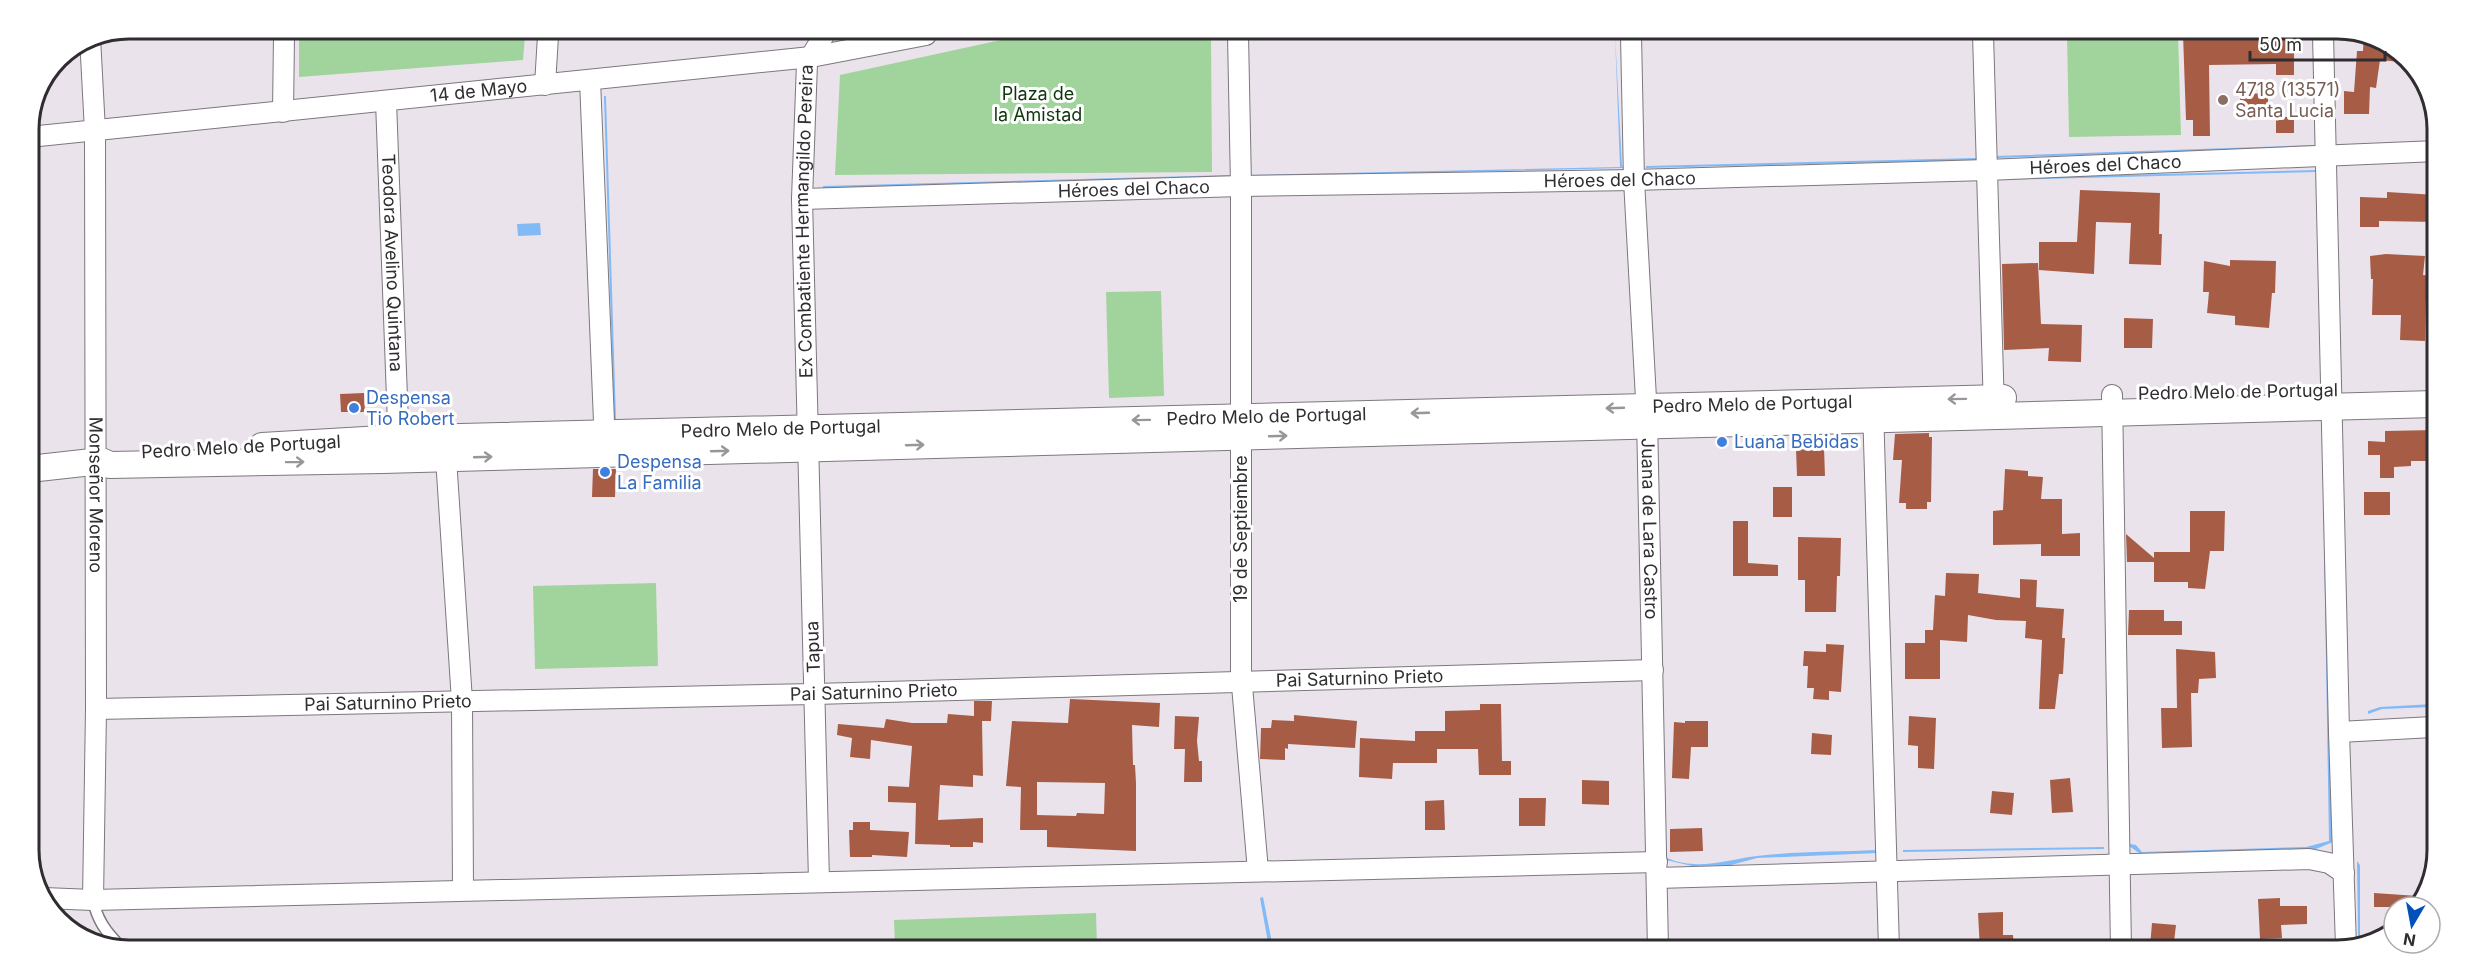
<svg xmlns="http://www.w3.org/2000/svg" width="2466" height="979" font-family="Inter,sans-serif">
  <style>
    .green { fill: #a1d49c }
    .water { fill: #82baf6 }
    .building { fill: #a75d45; fill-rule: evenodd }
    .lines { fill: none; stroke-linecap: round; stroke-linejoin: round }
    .service-casing { stroke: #7d777e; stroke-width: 13 }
    .minor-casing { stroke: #7d777e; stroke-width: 22 }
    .tertiary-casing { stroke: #7d777e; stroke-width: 28 }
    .service { stroke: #fff; stroke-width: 10 }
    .minor { stroke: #fff; stroke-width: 20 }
    .tertiary { stroke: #fff; stroke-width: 26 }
    .oneway { stroke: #989698 }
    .education-dot { fill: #8d6e63; stroke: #fff; stroke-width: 2 }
    .shop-dot { fill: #3f7fe0; stroke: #fff; stroke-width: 2 }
    .labels { text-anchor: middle; stroke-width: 6; stroke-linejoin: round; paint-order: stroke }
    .education-label { font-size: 18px; fill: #785e54; stroke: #fff; text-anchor: start }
    .street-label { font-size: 18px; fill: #302d31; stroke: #fff }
    .park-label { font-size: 18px; fill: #0e350c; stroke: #fff }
    .shop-label { font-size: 18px; fill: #366cbe; stroke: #fff; text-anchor: start }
    .rim { fill: none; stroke: #302d31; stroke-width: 3 }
  </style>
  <rect width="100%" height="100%" fill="#ebe3ec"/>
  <g class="green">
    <polygon points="2067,34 2178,34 2181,135 2069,137"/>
    <polygon points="1024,35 1211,35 1212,172 835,175 840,75"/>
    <polygon points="299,36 525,36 523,60 299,77"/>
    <polygon points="1161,291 1164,396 1109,398 1106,292"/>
    <polygon points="656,583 658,666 535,669 533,586"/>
    <polygon points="1096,913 1097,947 895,947 894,920"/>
  </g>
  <g class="water">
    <polygon points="2313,34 2316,147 1995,158 1995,156 2315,145"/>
    <polygon points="1615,35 1622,166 1625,168 1249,177 1250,175 1620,167"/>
    <polygon points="604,96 606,96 616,420 614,420"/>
    <polygon points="1976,158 1976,160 1646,168 1646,166"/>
    <polygon points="2318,170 2321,378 2316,172 1999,180 2000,178"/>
    <polygon points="1230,175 1229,177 823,188 823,186"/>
    <polygon points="540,223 541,235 518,236 517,224"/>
    <polygon points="2322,422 2324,422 2333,842 2316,849 2139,853 2129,846 2130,844 2136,845 2142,852 2306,847 2329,841"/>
    <polygon points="2433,704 2433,707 2382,709 2368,714 2368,711 2380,707"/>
    <polygon points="2104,847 2104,849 1903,852 1903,850"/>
    <path d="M 1877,850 L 1878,853 L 1757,858 L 1731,865 L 1692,866 L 1666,860 L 1667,858 C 1698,871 1726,860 1757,856 C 1797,851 1838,852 1877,850 Z"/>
    <polygon points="2357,861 2360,865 2360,935 2362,938 2373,938 2359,939 2358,934"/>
    <polygon points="1263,897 1273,948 1269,948 1260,898"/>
  </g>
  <g class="building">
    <polygon points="2183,34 2294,34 2294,75 2276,75 2276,64 2209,65 2210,136 2193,136 2193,120 2186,120"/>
    <polygon points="2364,34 2370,34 2410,63 2380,60 2376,88 2370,87 2369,114 2344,114 2344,91 2354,92 2357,51 2363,51"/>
    <polygon points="2240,93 2268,94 2268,115 2240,114"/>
    <rect x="2276" y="117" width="18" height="16"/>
    <polygon points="2080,190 2160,193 2159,234 2162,234 2161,265 2129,264 2131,223 2096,222 2094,274 2039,270 2039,242 2077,242"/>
    <polygon points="2387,192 2437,195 2437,222 2379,221 2379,227 2360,227 2360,197 2387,198"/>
    <polygon points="2386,254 2425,256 2423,275 2436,276 2436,296 2426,296 2425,341 2400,340 2401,315 2372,315 2373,279 2371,279 2370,256"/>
    <polygon points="2230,260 2276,261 2275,293 2272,293 2269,328 2235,325 2235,316 2207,313 2209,292 2203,292 2204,261 2230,266"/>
    <polygon points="2038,263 2041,324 2082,325 2081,362 2048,361 2049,348 2004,350 2002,264"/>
    <polygon points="2124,318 2153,319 2152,348 2124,348"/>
    <polygon points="364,393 365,412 341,412 340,394"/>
    <polygon points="2435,430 2435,461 2411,461 2411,466 2394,467 2394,478 2380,478 2380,455 2368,455 2368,441 2385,442 2385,431"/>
    <polygon points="1929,433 1929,437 1932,437 1931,502 1927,502 1927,509 1906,509 1906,503 1899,503 1902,460 1893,460 1895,434"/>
    <polygon points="1824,448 1825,476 1797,476 1796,449"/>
    <polygon points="593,469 616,469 615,497 592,497"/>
    <polygon points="2005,469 2028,471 2028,476 2043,477 2041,499 2062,499 2062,534 2080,533 2080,556 2041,556 2041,544 1993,545 1993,511 2003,510"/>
    <rect x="1773" y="487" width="19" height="30"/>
    <rect x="2364" y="492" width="26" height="23"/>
    <polygon points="2190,511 2225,511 2224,551 2210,551 2205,589 2188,588 2188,582 2154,582 2154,562 2127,562 2126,534 2154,558 2154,552 2190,552"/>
    <polygon points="1733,521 1748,521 1748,563 1778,565 1778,576 1733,576"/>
    <polygon points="1798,537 1841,538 1840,576 1837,576 1836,612 1805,612 1805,580 1798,580"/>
    <polygon points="1946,573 1979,574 1978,593 2020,598 2020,579 2037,580 2036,607 2064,609 2062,638 2065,638 2063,674 2059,674 2055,709 2039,709 2042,640 2025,638 2026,621 1996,620 1968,615 1967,642 1940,640 1940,679 1905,679 1905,643 1925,643 1925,630 1933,630 1935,595 1945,596"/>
    <polygon points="2129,610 2164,610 2164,621 2182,621 2182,635 2128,635"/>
    <polygon points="1826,644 1844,645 1841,692 1829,691 1829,700 1813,699 1814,688 1807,688 1808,666 1803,666 1804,651 1826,652"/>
    <polygon points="2176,649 2215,652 2216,678 2199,679 2198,693 2191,693 2192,747 2162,748 2161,708 2177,708"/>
    <path d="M 1070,699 L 1160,703 L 1159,727 L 1132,725 L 1133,765 L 1135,765 L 1136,783 L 1136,851 L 1047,847 L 1047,830 L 1020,830 L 1021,787 L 1006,786 L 1012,721 L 1068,723 ZM 1037,782 L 1105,783 L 1104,814 L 1077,813 L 1076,816 L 1037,815 Z"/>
    <polygon points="974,701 992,701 991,721 982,721 983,776 973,775 973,787 940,785 938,820 983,818 983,843 973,842 973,847 950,847 950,845 915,844 916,803 888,802 888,786 909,787 912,746 871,740 870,759 850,757 852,738 837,735 838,724 884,728 886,719 912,723 947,723 948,714 974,716"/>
    <polygon points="1480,704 1501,704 1502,761 1511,761 1511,775 1479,775 1478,749 1437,749 1437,763 1393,763 1392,779 1359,777 1360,738 1415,741 1415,731 1445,731 1445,711 1480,710"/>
    <polygon points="1294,715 1357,721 1355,748 1288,744 1288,749 1285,748 1285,760 1260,759 1261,728 1271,728 1272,720 1294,721"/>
    <polygon points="1175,716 1199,717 1197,741 1199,761 1202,761 1202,782 1184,782 1185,749 1174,749"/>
    <polygon points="1909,716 1936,718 1934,769 1918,768 1918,746 1908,745"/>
    <polygon points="1685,721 1708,721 1708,747 1691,747 1689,779 1672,778 1674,722 1685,723"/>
    <polygon points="1812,733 1832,735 1831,755 1811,754"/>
    <polygon points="2070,778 2073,812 2052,813 2050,780"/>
    <polygon points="1582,780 1609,781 1609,805 1582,804"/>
    <polygon points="1992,791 2014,793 2012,815 1990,813"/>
    <polygon points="1519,798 1546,798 1545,826 1519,826"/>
    <polygon points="1444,800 1445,830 1425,830 1425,801"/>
    <polygon points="853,822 870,822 870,830 909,832 907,857 872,855 872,857 850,857 849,830 853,830"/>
    <polygon points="1702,828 1703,851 1670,852 1670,829"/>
    <polygon points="2374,893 2418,896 2417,903 2414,907 2374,907"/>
    <polygon points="2280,898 2280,906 2307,906 2307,924 2281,925 2282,938 2260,939 2258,899"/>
    <polygon points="2003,912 2003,935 2013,935 2014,950 1980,950 1978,913"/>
    <polygon points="2152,923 2176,925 2173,950 2150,947"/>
  </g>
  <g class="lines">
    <g class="service-casing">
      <path id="service" d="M 93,900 C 97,919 105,931 119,945"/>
    </g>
    <g class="minor-casing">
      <g id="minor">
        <polyline points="1983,34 1994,410"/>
        <polyline points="2323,34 2339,732 2346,947"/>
        <polyline points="1238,35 1241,186 1241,674 1258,871"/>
        <path id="s1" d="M 1631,35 L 1634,180 L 1647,417 L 1658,949"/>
        <path id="s2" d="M 90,37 L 95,131 L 96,709 L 93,900"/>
        <polyline points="590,80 605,446"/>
        <polyline points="545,85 548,36"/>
        <path id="s3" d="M 386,101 L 399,452"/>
        <polyline points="283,112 284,36"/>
        <path id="s4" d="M 29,137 L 811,57 L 926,35"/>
        <path id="s5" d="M 802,199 L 1241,186 L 1634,180 L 1987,170 L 2437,151"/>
        <polyline points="2112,395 2121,950"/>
        <polyline points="1873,407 1889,949"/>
        <polyline points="446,458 462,701 463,890"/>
        <path id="s6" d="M 96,709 L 815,694 L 1653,670"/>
        <polyline points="2339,732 2433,727"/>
        <polyline points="1657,878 2309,859 2329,863 2344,873"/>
        <path id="s7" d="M 819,881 L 802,199 L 807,63 L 824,35"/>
        <polyline points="44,898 93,900 1657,862"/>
      </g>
    </g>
    <g class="tertiary-casing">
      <g id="tertiary">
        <path id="s8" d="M 262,446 L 382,439 L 2003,398"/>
        <polyline points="29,469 101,461 110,465 383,460 2435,404"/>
      </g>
    </g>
    <use href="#service" class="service"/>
    <use href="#minor" class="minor"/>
    <use href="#tertiary" class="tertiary"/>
  </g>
  <defs><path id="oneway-shaft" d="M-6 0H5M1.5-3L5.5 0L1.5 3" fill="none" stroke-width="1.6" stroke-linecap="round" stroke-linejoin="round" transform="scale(1.5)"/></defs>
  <g class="oneway">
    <use href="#oneway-shaft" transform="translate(1957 399) rotate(179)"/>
    <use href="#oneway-shaft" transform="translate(1615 408) rotate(178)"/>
    <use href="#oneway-shaft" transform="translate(1420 413) rotate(178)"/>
    <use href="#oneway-shaft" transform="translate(1141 420) rotate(179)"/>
    <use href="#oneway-shaft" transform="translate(1278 436) rotate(-2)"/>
    <use href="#oneway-shaft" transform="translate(915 445) rotate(-2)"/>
    <use href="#oneway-shaft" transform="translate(720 451) rotate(-2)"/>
    <use href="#oneway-shaft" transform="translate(483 457) rotate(-2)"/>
    <use href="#oneway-shaft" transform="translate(295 462) rotate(-1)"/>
  </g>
  <circle class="education-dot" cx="2223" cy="100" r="6"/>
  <g class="shop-dot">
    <circle cx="354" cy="408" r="6"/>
    <circle cx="1722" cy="442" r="6"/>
    <circle cx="605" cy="472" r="6"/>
  </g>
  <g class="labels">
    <g class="education-label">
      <text x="2235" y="96">4718 (13571)<tspan x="2235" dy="21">Santa Lucia</tspan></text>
    </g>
    <g class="street-label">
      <text dy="6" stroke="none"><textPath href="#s4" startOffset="452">14 de Mayo</textPath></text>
      <text dy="6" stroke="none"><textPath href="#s5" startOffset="1304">Héroes del Chaco</textPath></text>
      <text dy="6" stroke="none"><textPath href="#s5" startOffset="818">Héroes del Chaco</textPath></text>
      <text dy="6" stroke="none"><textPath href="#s5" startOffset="332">Héroes del Chaco</textPath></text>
      <text dy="6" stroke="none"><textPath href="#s7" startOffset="660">Ex Combatiente Hermangildo Pereira</textPath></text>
      <text dy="6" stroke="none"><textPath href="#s3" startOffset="162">Teodora Avelino Quintana</textPath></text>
      <text transform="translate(2238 392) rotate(-1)" y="6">Pedro Melo de Portugal</text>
      <text dy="6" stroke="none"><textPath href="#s8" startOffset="1491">Pedro Melo de Portugal</textPath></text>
      <text dy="6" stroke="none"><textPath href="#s8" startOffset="1005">Pedro Melo de Portugal</textPath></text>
      <text dy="6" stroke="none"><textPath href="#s8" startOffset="519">Pedro Melo de Portugal</textPath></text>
      <text transform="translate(241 447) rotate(-3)" y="6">Pedro Melo de Portugal</text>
      <text dy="6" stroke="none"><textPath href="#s2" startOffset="458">Monseñor Moreno</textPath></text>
      <text dy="6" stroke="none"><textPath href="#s1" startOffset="494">Juana de Lara Castro</textPath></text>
      <text transform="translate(1241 529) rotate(-90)" y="6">19 de Septiembre</text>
      <text transform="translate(813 647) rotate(-92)" y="6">Tapua</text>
      <text dy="6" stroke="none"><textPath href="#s6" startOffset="1264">Pai Saturnino Prieto</textPath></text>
      <text dy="6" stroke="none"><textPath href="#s6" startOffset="778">Pai Saturnino Prieto</textPath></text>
      <text dy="6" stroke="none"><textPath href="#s6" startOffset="292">Pai Saturnino Prieto</textPath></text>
    </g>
    <g class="park-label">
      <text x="1038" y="100">Plaza de<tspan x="1038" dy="21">la Amistad</tspan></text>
    </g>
    <g class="shop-label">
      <text x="366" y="404">Despensa<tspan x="366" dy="21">Tio Robert</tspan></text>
      <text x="1734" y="448">Luana Bebidas</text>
      <text x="617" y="468">Despensa<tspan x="617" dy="21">La Familia</tspan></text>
    </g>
  </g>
  <path d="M0 0H2466V979H0ZM129 39H2337A90 90 0 0 1 2427 129V850A90 90 0 0 1 2337 940H129A90 90 0 0 1 39 850V129A90 90 0 0 1 129 39Z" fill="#fff" fill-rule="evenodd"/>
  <path class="rim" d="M129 39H2337A90 90 0 0 1 2427 129V850A90 90 0 0 1 2337 940H129A90 90 0 0 1 39 850V129A90 90 0 0 1 129 39Z"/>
  <g transform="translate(2412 925) rotate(190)"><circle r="28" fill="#ffffff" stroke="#acabad" stroke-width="1.5"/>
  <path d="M0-4.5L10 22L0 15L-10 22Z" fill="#0250ba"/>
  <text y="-9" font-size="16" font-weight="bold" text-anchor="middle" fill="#302d31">N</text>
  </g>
  <path d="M2250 51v9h135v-9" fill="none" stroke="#302d31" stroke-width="3"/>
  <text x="2259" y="51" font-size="18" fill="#302d31" stroke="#ffffff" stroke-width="4.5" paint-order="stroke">50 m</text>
</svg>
